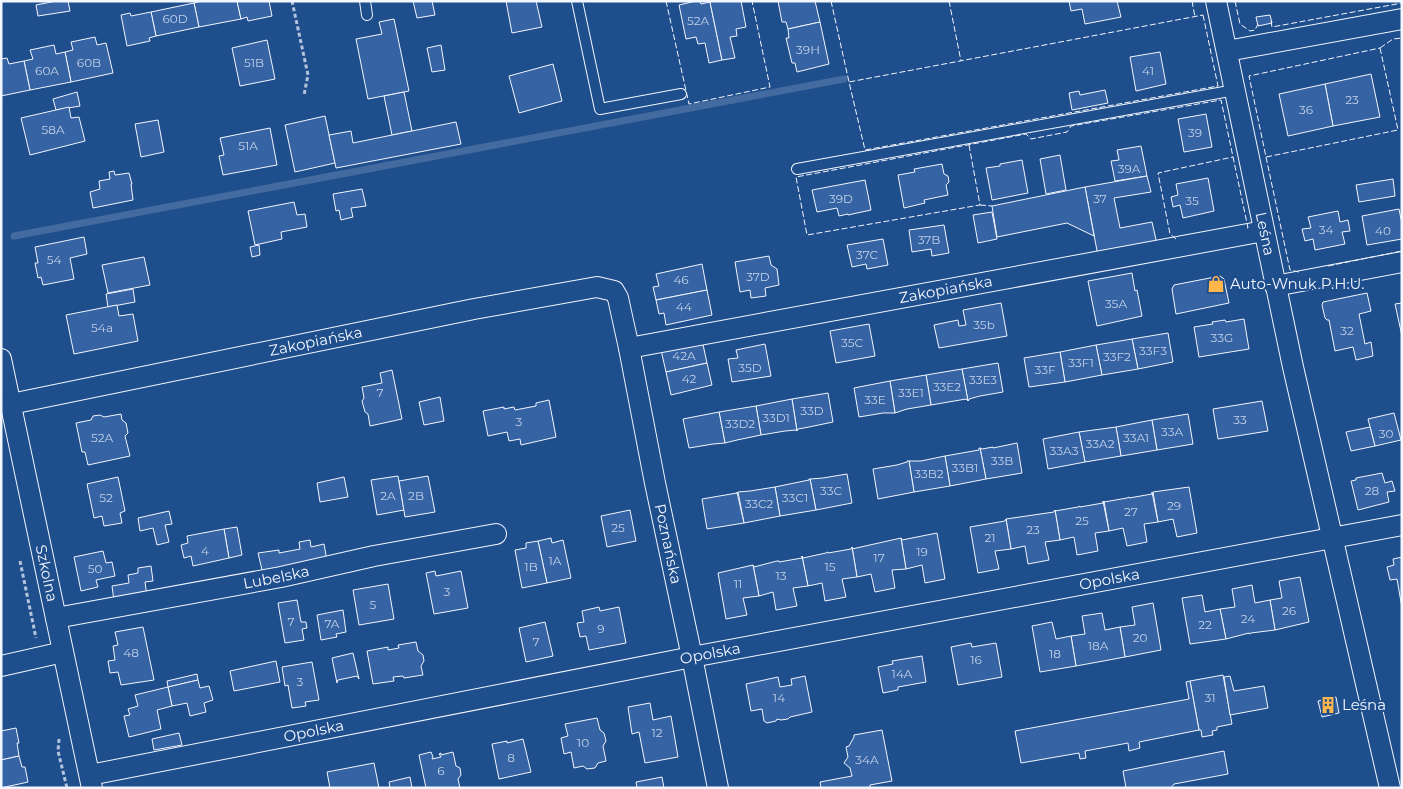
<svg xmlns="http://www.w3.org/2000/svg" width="1403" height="789" font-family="Montserrat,sans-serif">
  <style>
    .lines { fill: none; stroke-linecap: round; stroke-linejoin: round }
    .stream { stroke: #446ba0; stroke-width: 7 }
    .building { fill: #3563a3; stroke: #f2f6ff }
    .lane-casing { stroke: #f2f6ff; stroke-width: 12 }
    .street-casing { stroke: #f2f6ff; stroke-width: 22 }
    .path { stroke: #b3c4dc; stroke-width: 3; stroke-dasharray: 4 2.5; stroke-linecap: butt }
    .lane { stroke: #1f4e8c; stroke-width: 10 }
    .street { stroke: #1f4e8c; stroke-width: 20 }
    .fence { stroke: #f2f6ff; stroke-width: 1; stroke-dasharray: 6 2.5; stroke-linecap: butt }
    .labels { text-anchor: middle; stroke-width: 4; stroke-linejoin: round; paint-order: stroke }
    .number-label { font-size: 12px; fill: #c3d1e8 }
    .street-label { font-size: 15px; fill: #f2f6ff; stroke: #1f4e8c }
    .poi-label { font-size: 15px; fill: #f2f6ff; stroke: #1f4e8c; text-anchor: start }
  </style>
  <rect width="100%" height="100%" fill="#1f4e8c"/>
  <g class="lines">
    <polyline class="stream" points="14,236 844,79"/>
  </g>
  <g class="building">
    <polygon points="56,1 68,1 70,11 38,16 36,5"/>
    <polygon points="201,1 237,1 241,19 199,27 194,3"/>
    <polygon points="237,1 269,1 272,16 248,21 247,17 241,19"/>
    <polygon points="413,1 432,1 435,15 417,18"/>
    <polygon points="506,1 536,1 542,27 512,33"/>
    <polygon points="696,1 700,1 701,4 710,2 722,60 709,63 705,43 698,44 696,37 686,39 679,5"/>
    <polygon points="715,1 741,1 746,27 736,29 737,36 730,37 735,58 722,60 710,2"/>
    <polygon points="778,1 815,1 820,22 788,29 786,22 782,22"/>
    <polygon points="1069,1 1117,1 1121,17 1085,24 1082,9 1071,11"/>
    <polygon points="194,3 199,27 156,36 151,12"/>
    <polygon points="151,12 156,36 149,38 150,41 127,46 121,15 130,13 131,16"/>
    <polygon points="1270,15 1272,23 1258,26 1256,17"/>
    <polygon points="394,19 409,91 368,99 356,39 382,34 379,22"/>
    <polygon points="820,22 829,64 797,72 795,63 792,63 786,38 789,38 788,29"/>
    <polygon points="95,37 97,45 106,43 113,73 71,82 65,52 73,50 71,42"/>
    <polygon points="267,40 275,79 240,86 232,48"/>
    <polygon points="54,45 56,54 65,52 71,82 30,90 24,61 33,59 30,50"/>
    <polygon points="441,45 445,70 432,72 427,48"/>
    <polygon points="1160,52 1166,84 1136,91 1130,57"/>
    <polygon points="7,58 9,64 24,61 30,90 1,96 1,59"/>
    <polygon points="553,64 562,101 519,113 509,76"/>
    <polygon points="1371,74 1380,117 1333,126 1325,84"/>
    <polygon points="1325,84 1333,126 1288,136 1279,94"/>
    <polygon points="1105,90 1108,103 1072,110 1069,93 1079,91 1080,95"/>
    <polygon points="77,92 80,106 56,110 53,99"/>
    <polygon points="404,92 412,131 392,135 384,96"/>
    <polygon points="69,107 71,118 79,117 85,141 30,155 21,118"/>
    <polygon points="1206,114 1212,147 1184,152 1178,119"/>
    <polygon points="325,116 335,163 295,172 285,125"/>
    <polygon points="158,120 164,152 141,157 135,124"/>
    <polygon points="456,122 461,144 336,168 329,135 351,131 353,143"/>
    <polygon points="270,128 277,165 223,175 219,156 224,155 220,138"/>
    <polygon points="1141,146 1147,176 1115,181 1111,161 1119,160 1117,150"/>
    <polygon points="1060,155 1066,190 1046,194 1040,159"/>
    <polygon points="1022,160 1028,193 992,200 986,168 1000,166 1000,164"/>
    <polygon points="942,164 944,174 948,176 949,182 946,185 948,195 924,200 925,203 904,208 898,175 915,172 914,169"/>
    <polygon points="114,171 115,175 129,173 132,184 131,184 133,200 93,208 90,192 100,189 99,181 110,179 109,172"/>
    <polygon points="1147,176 1151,192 1114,198 1120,228 1152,222 1157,244 1098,256 1085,187"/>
    <polygon points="1208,178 1214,211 1183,218 1180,205 1173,207 1171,197 1178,195 1176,184"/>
    <polygon points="1393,179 1395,196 1359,202 1356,185"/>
    <polygon points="865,180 871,210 848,215 848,214 839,216 837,208 817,212 812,190"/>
    <polygon points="1085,187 1094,236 1067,223 997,237 992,206"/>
    <polygon points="362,189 366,206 351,208 353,217 341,220 339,210 336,211 333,194"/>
    <polygon points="294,202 297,215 305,214 307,227 281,232 282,239 255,245 248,211"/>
    <polygon points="1399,209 1402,224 1402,239 1367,245 1362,216"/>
    <polygon points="1338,211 1340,222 1348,220 1350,231 1342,232 1345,244 1315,250 1313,239 1305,241 1302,229 1311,228 1308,217"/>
    <polygon points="992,212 997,239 978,243 973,215"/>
    <polygon points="944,225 949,253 932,256 931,249 912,252 909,230"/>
    <polygon points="84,237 87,254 70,258 74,279 43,285 41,277 38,278 35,263 38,263 35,247"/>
    <polygon points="883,239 888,265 867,269 866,264 852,267 847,245"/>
    <polygon points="259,245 260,255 252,257 250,247"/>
    <polygon points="769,256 771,265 777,269 779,285 765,288 766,296 751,298 750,290 740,292 735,262"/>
    <polygon points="144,257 150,285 108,293 102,265"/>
    <polygon points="702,264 707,290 656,300 653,287 659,286 656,274"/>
    <polygon points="1132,273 1135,291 1137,290 1142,316 1097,326 1088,281"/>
    <polygon points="1220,276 1224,279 1229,303 1176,314 1172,289 1174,285"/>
    <polygon points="133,289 135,302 108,307 106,294"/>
    <polygon points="707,290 712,315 666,325 664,313 659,314 656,300"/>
    <polygon points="1367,293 1371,311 1359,314 1365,344 1371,342 1373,356 1356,360 1353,347 1335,351 1329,320 1327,320 1325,318 1322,305 1323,302"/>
    <polygon points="1001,303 1007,336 939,348 934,325 958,320 959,326 966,325 963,310"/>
    <polygon points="1402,303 1402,336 1395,304"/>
    <polygon points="117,305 119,316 133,314 138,341 74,354 66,315"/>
    <polygon points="1244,319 1249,349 1199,357 1194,327 1213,324 1212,322 1225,320 1226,322"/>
    <polygon points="869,324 875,356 836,363 830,331"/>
    <polygon points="1168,333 1173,362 1138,369 1132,339"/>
    <polygon points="1132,339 1138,369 1102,375 1096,345"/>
    <polygon points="702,340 707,363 666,372 661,350"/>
    <polygon points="765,344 771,376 732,382 728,359 738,358 736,350"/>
    <polygon points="1096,345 1102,375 1065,382 1060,352"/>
    <polygon points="1060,352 1065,382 1029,387 1024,358"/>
    <polygon points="707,363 712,385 671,395 666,372"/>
    <polygon points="998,363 1003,392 980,396 969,399 969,400 968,401 962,369"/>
    <polygon points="962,369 968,401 966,399 931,405 926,375"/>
    <polygon points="392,370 402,419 370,426 368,414 365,412 362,401 364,398 362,387 382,383 380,373"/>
    <polygon points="926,375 931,405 907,409 895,413 890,381"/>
    <polygon points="890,381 895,413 883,413 859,417 854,388"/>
    <polygon points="828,393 833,422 809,427 798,429 797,431 792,399"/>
    <polygon points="440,397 444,421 424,425 419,402"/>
    <polygon points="792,399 797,431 796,430 785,431 761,435 756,406"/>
    <polygon points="549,400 556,437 521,445 520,439 509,441 507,432 488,436 483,411 504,407 504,409 514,407 515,410 536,406 536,403"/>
    <polygon points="1262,401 1268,431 1218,439 1213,409"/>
    <polygon points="756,406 761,435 737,440 725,443 719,412"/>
    <polygon points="719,412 725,443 713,444 689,448 683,419"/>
    <polygon points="1394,413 1401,440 1375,446 1368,419"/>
    <polygon points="121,414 122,420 126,423 128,433 125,436 130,456 88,465 85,452 82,452 76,423 91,420 93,416 100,415 104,417"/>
    <polygon points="1188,414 1193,444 1157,450 1152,420"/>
    <polygon points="1152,420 1157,450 1121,456 1116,427"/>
    <polygon points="1116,427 1121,456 1085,462 1079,432"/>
    <polygon points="1370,427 1375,446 1351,451 1346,432"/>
    <polygon points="1079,432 1085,462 1048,469 1043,439"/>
    <polygon points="1017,443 1022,473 986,479 980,448 982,449 993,447 993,448"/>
    <polygon points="979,448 980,448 986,479 950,486 945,456 979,450"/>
    <polygon points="945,456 950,486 914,492 909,461 921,461"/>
    <polygon points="907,461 909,461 914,492 878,499 873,469 897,465 907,462"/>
    <polygon points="1382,473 1385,483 1392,481 1395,491 1387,492 1389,502 1358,510 1351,481 1356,480 1356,478"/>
    <polygon points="847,474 852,503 816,510 810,479 823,478"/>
    <polygon points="398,476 404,510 377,515 371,480"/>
    <polygon points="428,476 435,512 405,517 399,481"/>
    <polygon points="118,477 125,511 120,513 122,523 104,526 102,516 94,518 87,484"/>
    <polygon points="344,477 348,497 320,502 317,483"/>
    <polygon points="809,479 810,479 816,510 780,516 775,487 809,480"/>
    <polygon points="775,487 780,516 744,523 738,492 750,491"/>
    <polygon points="1189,487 1197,533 1177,537 1173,519 1158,522 1153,492"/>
    <polygon points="737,492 744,523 707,529 702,499 737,493"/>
    <polygon points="1152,492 1158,522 1144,524 1147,542 1127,546 1123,528 1109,531 1104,501 1104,502 1127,498 1129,497 1129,498 1152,494"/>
    <polygon points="1103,501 1109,531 1095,533 1098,551 1077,555 1074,537 1060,540 1055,510 1055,511 1078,507 1080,506 1080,507 1103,503"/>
    <polygon points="630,510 636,541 607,547 601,516"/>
    <polygon points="1055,510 1060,540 1045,542 1049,560 1028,564 1025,546 1011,549 1006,519 1054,512"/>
    <polygon points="169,511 172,524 165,525 169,542 157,545 153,528 140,531 138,518"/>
    <polygon points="1006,519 1011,549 995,551 999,569 978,573 970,527 1005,521"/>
    <polygon points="237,527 242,555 229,558 224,529"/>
    <polygon points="224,529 229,558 193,566 191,556 184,558 181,545 188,543 187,536"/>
    <polygon points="937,533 945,579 925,583 922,565 906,569 901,538 902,540"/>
    <polygon points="551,538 552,543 563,540 571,578 547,583 538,541"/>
    <polygon points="901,538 906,569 892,570 895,588 875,592 871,574 857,577 852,547 852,549"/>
    <polygon points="310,540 311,547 324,544 327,561 263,574 258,553 279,550 279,553 300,549 299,542"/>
    <polygon points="538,541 547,583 522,588 515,550 526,548 526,543"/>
    <polygon points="852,547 857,577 842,579 846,597 825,601 822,583 808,586 802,556 803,558 826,553 828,552 828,553 851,549"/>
    <polygon points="103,551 106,563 112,562 115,576 96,580 98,587 81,591 74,557"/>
    <polygon points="802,556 808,586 793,588 797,606 776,610 773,592 759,596 753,565 754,567 777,561 779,561 779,562 802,558"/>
    <polygon points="1402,557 1402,608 1397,579 1390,580 1387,567 1394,565 1393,559"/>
    <polygon points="753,565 759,596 743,598 747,615 726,619 718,573"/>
    <polygon points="151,566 153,581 145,582 147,596 114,601 112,586 129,583 128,575 138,573 138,568"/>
    <polygon points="435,571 436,576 461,571 468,608 434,614 426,573"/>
    <polygon points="1300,577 1309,622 1275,630 1270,600 1282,598 1279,581"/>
    <polygon points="388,584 394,619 359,625 353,590"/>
    <polygon points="1252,585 1255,603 1270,600 1275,630 1251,633 1249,634 1249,633 1226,639 1220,609 1235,607 1232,589"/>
    <polygon points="1202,595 1205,612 1220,609 1226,639 1190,644 1182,598"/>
    <polygon points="297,600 301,622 306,622 307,628 302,629 304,640 285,643 278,603"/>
    <polygon points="1153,603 1161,650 1125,657 1120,627 1135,625 1132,607"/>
    <polygon points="599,607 600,611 619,607 626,643 589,650 586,636 580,637 577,623 584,622 582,611"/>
    <polygon points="343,610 346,632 336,634 337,637 321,640 317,615"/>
    <polygon points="1102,613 1105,630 1120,627 1125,657 1076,666 1071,636 1085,634 1082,616"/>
    <polygon points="545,622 553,656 526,662 519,628"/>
    <polygon points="1052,622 1056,639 1071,636 1076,666 1040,672 1032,626"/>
    <polygon points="143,627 154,680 121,685 118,672 110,673 108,661 115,660 113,646 118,645 115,632"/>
    <polygon points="416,642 418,651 423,655 424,661 421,666 423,675 404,678 403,676 393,677 394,681 373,684 367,651 388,647 388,650 399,648 398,645"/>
    <polygon points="971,643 972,647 996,643 1002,677 958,685 951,647"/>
    <polygon points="353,653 359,679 357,676 338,680 337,683 332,658"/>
    <polygon points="922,656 926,682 898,687 898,690 883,693 878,667 893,664 892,661"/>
    <polygon points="276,661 280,682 234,691 230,671"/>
    <polygon points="312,662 319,700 305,702 306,706 292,708 288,685 285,686 282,667"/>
    <polygon points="197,674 198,680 168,687 167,681"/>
    <polygon points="1223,675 1232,724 1217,727 1217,730 1212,731 1213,735 1202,737 1201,730 1199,730 1190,681"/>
    <polygon points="805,676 812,712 790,717 788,719 781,720 777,719 776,721 767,723 764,721 762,709 751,711 746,684 778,677 780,687 792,685 791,679"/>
    <polygon points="1230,676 1234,691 1264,686 1268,708 1230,715 1224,677"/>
    <polygon points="198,680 200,688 209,686 213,700 204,703 206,712 190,716 187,703 172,706 168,687"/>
    <polygon points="1190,681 1199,730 1139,742 1140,748 1129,751 1128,743 1085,751 1086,758 1080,759 1079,753 1021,763 1015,731 1189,699 1186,682"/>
    <polygon points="168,687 172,706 157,710 161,729 129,737 124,716 130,715 128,709 138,706 135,695"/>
    <polygon points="1336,697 1339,713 1322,717 1318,701"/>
    <polygon points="650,703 653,720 671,716 678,757 645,763 639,732 632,734 628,707"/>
    <polygon points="597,718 600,730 604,733 606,741 603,746 606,761 598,763 595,768 587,769 583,766 574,768 571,752 564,754 561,738 568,736 565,724"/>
    <polygon points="16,728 19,743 17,743 19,756 1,760 1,731"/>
    <polygon points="882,730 892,781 870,785 870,788 821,788 820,782 852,776 850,768 844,763 848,757 846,747 849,746 854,737 854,735"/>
    <polygon points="179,733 182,745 154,750 152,739"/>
    <polygon points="523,739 531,772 499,779 492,744 507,741 507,743"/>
    <polygon points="1224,751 1228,774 1174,784 1171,788 1126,788 1123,771"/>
    <polygon points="431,752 433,757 432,759 441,757 439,754 441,753 441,755 453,752 456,766 460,768 461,775 458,779 460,788 426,788 419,755"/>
    <polygon points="19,756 22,767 25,767 28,782 1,788 1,760"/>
    <polygon points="374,763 379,788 330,788 327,772"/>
    <polygon points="410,777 412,788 390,788 389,782"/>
    <polygon points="662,777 664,788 637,788 636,782"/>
  </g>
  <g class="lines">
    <g class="lane-casing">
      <g id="lane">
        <polyline points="365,1 367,15"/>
        <polyline points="577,1 600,109 681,94"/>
        <polyline points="797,169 1235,90"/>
      </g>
    </g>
    <g class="street-casing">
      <g id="street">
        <path id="s1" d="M 1216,1 L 1293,367 L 1390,788"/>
        <polyline points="1227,51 1402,19"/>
        <polyline points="1275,286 1402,262"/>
        <path id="s2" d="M 629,348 L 1264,231"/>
        <path id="s3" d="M 1,359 L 92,788"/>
        <path id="s4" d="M 11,404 L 474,309 L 597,287 L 614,291 L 618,298 L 629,348 L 655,483 L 692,657 L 718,788"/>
        <path id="s5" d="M 56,618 L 281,577 L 374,556 L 496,534"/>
        <polyline points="1,666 63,652"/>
        <path id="s6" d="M 90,775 L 692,657 L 1402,525"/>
      </g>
    </g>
    <g class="path">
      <polyline points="292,1 308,75 304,95"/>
      <polyline points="20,561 36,638"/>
      <polyline points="59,739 58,751 67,788"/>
    </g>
    <use href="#lane" class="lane"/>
    <use href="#street" class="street"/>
    <g class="fence">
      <polyline points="666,1 689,104 770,87 752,1"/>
      <polyline points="831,1 849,82"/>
      <polyline points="949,1 961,61"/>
      <polyline points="1192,1 1195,17"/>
      <polyline points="1235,1 1240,24 1250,31 1255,30 1258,24"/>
      <polygon points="1203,15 1218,86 865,150 849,82"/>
      <polyline points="1271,21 1272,27 1402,3"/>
      <polygon points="1380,48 1398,130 1266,157 1249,76"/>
      <polyline points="1380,48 1393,39 1402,38"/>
      <polyline points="969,145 980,205 807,235 796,177 1026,134 1031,139 1067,132 1071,126 1221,100 1248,228 1247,228"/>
      <polyline points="1266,157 1290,270 1299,272"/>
      <polyline points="980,205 992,206"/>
      <polyline points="1176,239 1170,234 1158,173 1233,157"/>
      <polyline points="1328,266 1402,251"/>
    </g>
  </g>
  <defs>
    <g id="shop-bare" transform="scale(1.35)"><path d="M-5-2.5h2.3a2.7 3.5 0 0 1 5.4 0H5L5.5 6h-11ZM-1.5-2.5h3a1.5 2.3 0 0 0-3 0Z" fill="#ffb74d" stroke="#1f4e8c" stroke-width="2.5" paint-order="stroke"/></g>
    <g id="building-bare" transform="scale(1.35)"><path d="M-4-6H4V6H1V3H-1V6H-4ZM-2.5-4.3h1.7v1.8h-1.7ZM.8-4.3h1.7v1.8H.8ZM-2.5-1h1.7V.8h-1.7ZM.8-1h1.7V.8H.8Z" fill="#ffb74d" stroke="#1f4e8c" stroke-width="2.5" paint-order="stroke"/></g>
  </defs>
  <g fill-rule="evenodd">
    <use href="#shop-bare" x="1216" y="284"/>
    <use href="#building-bare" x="1328" y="705"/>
  </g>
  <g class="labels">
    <g class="number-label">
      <text x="175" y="23">60D</text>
      <text x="698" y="25">52A</text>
      <text x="808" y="54">39H</text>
      <text x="89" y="67">60B</text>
      <text x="254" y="67">51B</text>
      <text x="47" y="75">60A</text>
      <text x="1148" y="75">41</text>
      <text x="1352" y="104">23</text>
      <text x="1306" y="114">36</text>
      <text x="53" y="134">58A</text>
      <text x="1195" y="137">39</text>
      <text x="248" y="150">51A</text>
      <text x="1129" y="173">39A</text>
      <text x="841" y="203">39D</text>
      <text x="1100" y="203">37</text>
      <text x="1192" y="205">35</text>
      <text x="1326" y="234">34</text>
      <text x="1383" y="235">40</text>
      <text x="929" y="244">37B</text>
      <text x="867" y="259">37C</text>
      <text x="54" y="264">54</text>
      <text x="758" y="281">37D</text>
      <text x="681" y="284">46</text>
      <text x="1116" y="308">35A</text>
      <text x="684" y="311">44</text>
      <text x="984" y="329">35b</text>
      <text x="102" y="332">54a</text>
      <text x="1347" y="335">32</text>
      <text x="1222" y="342">33G</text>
      <text x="852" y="347">35C</text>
      <text x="1153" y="355">33F3</text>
      <text x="684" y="360">42A</text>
      <text x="1117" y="361">33F2</text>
      <text x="1081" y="367">33F1</text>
      <text x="750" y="372">35D</text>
      <text x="1045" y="374">33F</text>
      <text x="689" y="383">42</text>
      <text x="983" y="384">33E3</text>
      <text x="947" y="391">33E2</text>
      <text x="380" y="397">7</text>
      <text x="911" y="397">33E1</text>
      <text x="875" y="404">33E</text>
      <text x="812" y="415">33D</text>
      <text x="776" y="422">33D1</text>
      <text x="1240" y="424">33</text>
      <text x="519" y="426">3</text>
      <text x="740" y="428">33D2</text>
      <text x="1172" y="436">33A</text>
      <text x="1386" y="438">30</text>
      <text x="102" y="442">52A</text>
      <text x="1136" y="442">33A1</text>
      <text x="1100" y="448">33A2</text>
      <text x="1064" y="455">33A3</text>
      <text x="1002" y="465">33B</text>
      <text x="965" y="472">33B1</text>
      <text x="929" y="478">33B2</text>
      <text x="831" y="495">33C</text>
      <text x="1372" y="495">28</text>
      <text x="388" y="500">2A</text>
      <text x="416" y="500">2B</text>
      <text x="106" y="502">52</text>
      <text x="795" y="502">33C1</text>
      <text x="759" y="508">33C2</text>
      <text x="1174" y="510">29</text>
      <text x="1131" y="516">27</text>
      <text x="1082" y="525">25</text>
      <text x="618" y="532">25</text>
      <text x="1033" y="534">23</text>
      <text x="990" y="542">21</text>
      <text x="205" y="555">4</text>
      <text x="922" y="556">19</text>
      <text x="879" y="562">17</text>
      <text x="555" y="565">1A</text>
      <text x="531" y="571">1B</text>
      <text x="830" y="571">15</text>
      <text x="95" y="573">50</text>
      <text x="781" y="580">13</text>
      <text x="738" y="588">11</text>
      <text x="447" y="596">3</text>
      <text x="373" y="609">5</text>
      <text x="1289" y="615">26</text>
      <text x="1248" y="623">24</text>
      <text x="291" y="626">7</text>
      <text x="332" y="628">7A</text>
      <text x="1205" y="629">22</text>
      <text x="601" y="633">9</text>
      <text x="1140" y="642">20</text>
      <text x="536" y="646">7</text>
      <text x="1098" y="650">18A</text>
      <text x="131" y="657">48</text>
      <text x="1055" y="658">18</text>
      <text x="976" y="664">16</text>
      <text x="902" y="678">14A</text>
      <text x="300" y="686">3</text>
      <text x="779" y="702">14</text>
      <text x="1210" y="702">31</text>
      <text x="657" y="737">12</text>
      <text x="583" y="747">10</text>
      <text x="511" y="762">8</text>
      <text x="867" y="764">34A</text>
      <text x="441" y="775">6</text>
    </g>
    <g class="street-label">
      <text dy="5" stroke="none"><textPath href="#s1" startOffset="238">Leśna</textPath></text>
      <text dy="5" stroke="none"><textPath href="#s2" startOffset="322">Zakopiańska</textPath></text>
      <text dy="5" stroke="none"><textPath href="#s4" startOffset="311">Zakopiańska</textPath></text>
      <text dy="5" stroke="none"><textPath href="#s4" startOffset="874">Poznańska</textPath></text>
      <text dy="5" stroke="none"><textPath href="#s3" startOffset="219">Szkolna</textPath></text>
      <text dy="5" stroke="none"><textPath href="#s5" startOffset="224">Lubelska</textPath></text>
      <text dy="5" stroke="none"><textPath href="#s6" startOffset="1038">Opolska</textPath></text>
      <text dy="5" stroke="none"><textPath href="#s6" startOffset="632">Opolska</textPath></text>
      <text dy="5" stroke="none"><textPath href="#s6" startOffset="228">Opolska</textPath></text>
    </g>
    <g class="poi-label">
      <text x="1230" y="289">Auto-Wnuk P.H.U.</text>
      <text x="1342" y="710">Leśna</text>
    </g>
  </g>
  <rect width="1403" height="789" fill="none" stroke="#f2f6ff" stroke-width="5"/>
</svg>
